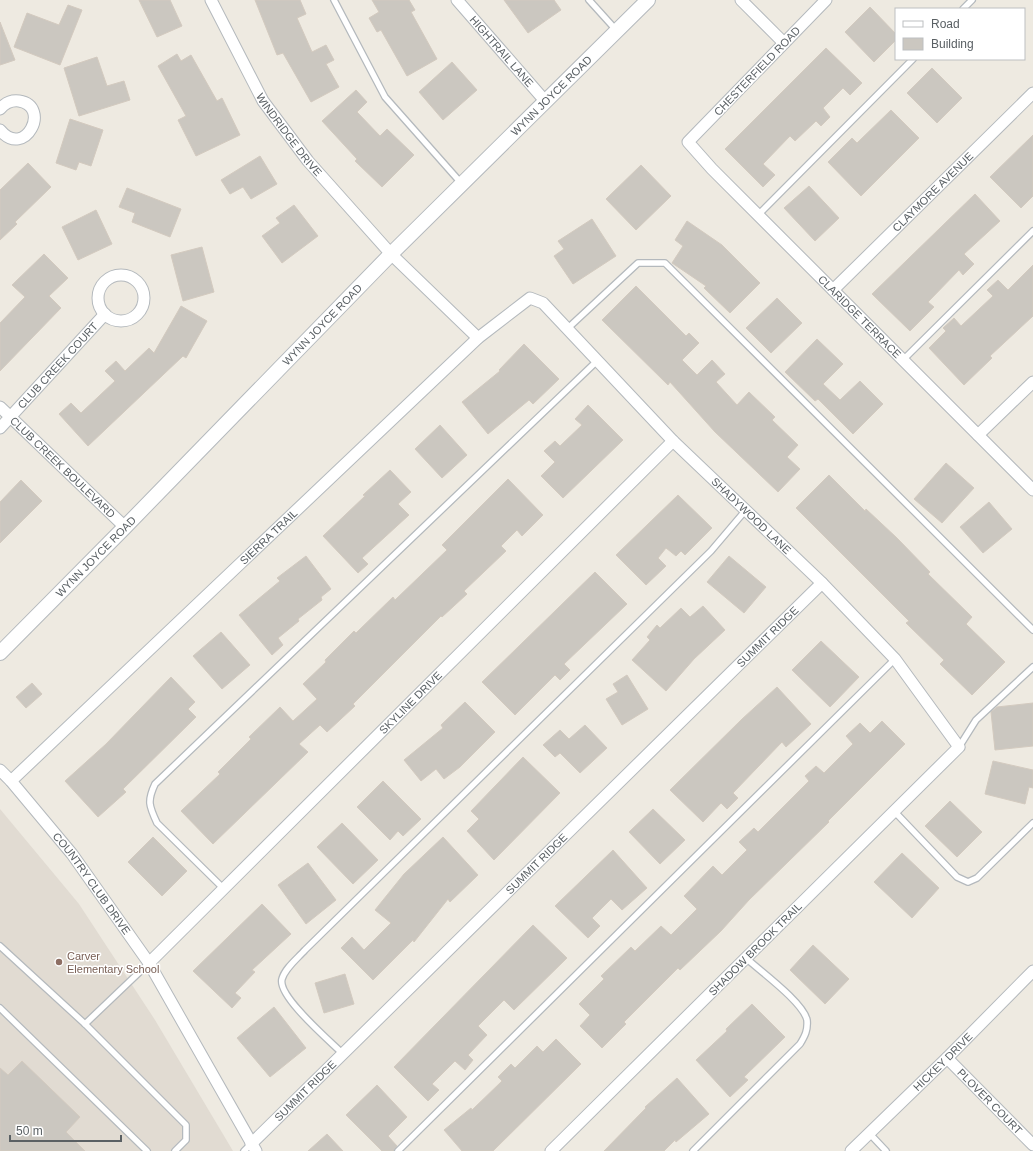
<svg xmlns="http://www.w3.org/2000/svg" width="1033" height="1151" font-family="Arial,sans-serif">
  <style>
    .education { fill: #e1dbd2 }
    .building { fill: #cbc7c0; stroke: #d3cabf }
    .lines { fill: none; stroke-linecap: round; stroke-linejoin: round }
    .service-casing { stroke: #b4b9bd; stroke-width: 8 }
    .minor-casing { stroke: #b4b9bd; stroke-width: 13 }
    .tertiary-casing { stroke: #b4b9bd; stroke-width: 16 }
    .service { stroke: #fff; stroke-width: 5.5 }
    .minor { stroke: #fff; stroke-width: 11 }
    .tertiary { stroke: #fff; stroke-width: 14 }
    .education-dot { fill: #8d6e63; stroke: #fff; stroke-width: 1.5 }
    .labels { text-anchor: middle; stroke-width: 3; stroke-linejoin: round; paint-order: stroke }
    .street-label { font-size: 11px; fill: #5a6064; stroke: #fff }
    .education-label { font-size: 11px; fill: #785e54; stroke: #fff; text-anchor: start }
  </style>
  <rect width="100%" height="100%" fill="#eeeae1"/>
  <polygon class="education" points="0,809 79,904 155,1020 233,1151 0,1151"/>
  <g class="building">
    <polygon points="139,0 170,0 182,26 157,37"/>
    <polygon points="255,0 300,0 306,14 297,18 312,52 326,45 334,60 326,64 339,87 311,102 283,53 277,55"/>
    <polygon points="372,0 409,0 415,10 411,12 437,59 407,76 381,30 377,32 369,18 379,12"/>
    <polygon points="504,0 554,0 561,10 528,33"/>
    <polygon points="68,5 82,10 60,65 14,47 27,13 59,25"/>
    <polygon points="870,7 896,34 896,40 874,62 845,32"/>
    <polygon points="0,22 15,60 0,65"/>
    <polygon points="826,48 862,83 850,95 843,88 823,108 830,117 821,126 816,121 795,141 790,136 763,164 775,175 763,187 725,149"/>
    <polygon points="177,54 181,61 191,55 217,101 222,98 240,135 196,156 178,120 186,116 158,66"/>
    <polygon points="97,57 107,86 124,81 130,100 79,116 64,68"/>
    <polygon points="452,62 477,90 443,120 419,92"/>
    <polygon points="932,68 962,98 937,123 907,93"/>
    <polygon points="356,90 367,102 357,112 380,136 387,129 414,155 382,187 355,161 357,159 322,121"/>
    <polygon points="891,110 919,138 861,196 828,162 852,138 857,143"/>
    <polygon points="70,119 103,130 91,166 79,162 76,170 56,163"/>
    <polygon points="1033,135 1033,196 1021,208 990,177"/>
    <polygon points="260,156 277,184 251,199 243,187 230,194 221,180"/>
    <polygon points="28,163 51,187 15,222 17,224 0,240 0,190"/>
    <polygon points="641,165 671,196 636,230 606,199"/>
    <polygon points="809,186 839,218 815,241 784,208"/>
    <polygon points="127,188 181,209 170,237 132,222 135,213 119,207"/>
    <polygon points="975,194 1000,221 964,254 974,264 963,275 959,270 928,302 934,307 910,331 872,294"/>
    <polygon points="294,205 318,236 282,263 262,236 280,223 276,218"/>
    <polygon points="96,210 112,244 78,260 62,227"/>
    <polygon points="592,219 616,256 573,284 554,256 564,249 558,241"/>
    <polygon points="687,221 722,245 760,283 730,313 704,288 706,286 672,263 683,246 675,240"/>
    <polygon points="202,247 214,292 183,301 171,255"/>
    <polygon points="44,254 68,278 49,296 61,308 0,371 0,323 25,297 12,285"/>
    <polygon points="1033,265 1033,316 990,356 992,358 964,385 929,348 946,331 943,328 954,318 961,326 993,296 987,290 998,280 1008,290"/>
    <polygon points="636,286 686,336 689,333 699,343 682,360 697,375 712,360 725,374 716,382 737,405 749,392 775,417 772,420 798,445 787,457 800,469 778,492 715,432 670,382 668,385 602,320"/>
    <polygon points="777,298 802,323 771,353 746,328"/>
    <polygon points="181,306 207,321 186,358 183,356 88,446 59,414 71,403 81,413 115,381 105,371 116,361 125,371 149,348 154,353"/>
    <polygon points="817,339 843,364 823,384 840,400 860,381 883,404 853,434 818,399 815,401 785,372"/>
    <polygon points="524,344 559,379 533,404 529,400 488,434 462,402 500,371 499,370"/>
    <polygon points="588,405 623,440 563,498 541,476 555,462 544,451 555,441 560,446 582,425 575,419"/>
    <polygon points="440,425 467,455 442,478 415,449"/>
    <polygon points="946,463 974,488 942,523 914,499"/>
    <polygon points="390,470 411,492 398,504 409,515 362,558 368,564 358,573 323,536 365,496 363,495"/>
    <polygon points="829,475 865,511 866,509 897,538 930,572 928,574 972,617 966,624 1005,662 972,695 940,664 944,660 906,623 909,621 796,508"/>
    <polygon points="508,479 543,515 522,536 517,530 501,546 506,551 464,591 467,594 442,617 441,616 353,704 355,706 327,732 320,725 299,744 308,752 213,844 181,811 220,774 218,772 251,739 249,737 280,707 293,721 317,699 303,684 326,662 325,660 354,631 356,633 393,597 395,600 447,550 442,545"/>
    <polygon points="21,480 42,501 0,543 0,502"/>
    <polygon points="678,495 712,528 685,555 681,551 676,556 666,548 658,558 666,566 646,585 616,555"/>
    <polygon points="989,502 1012,529 983,553 960,527"/>
    <polygon points="306,556 331,589 321,597 322,600 298,619 299,621 278,638 283,645 272,655 239,615 280,581 277,578"/>
    <polygon points="729,556 766,587 744,613 707,582"/>
    <polygon points="595,572 627,604 564,664 570,670 560,680 555,675 515,715 482,682"/>
    <polygon points="703,606 725,630 694,659 666,691 632,660 650,640 647,637 657,625 660,628 681,608 690,617"/>
    <polygon points="221,632 250,665 222,689 193,656"/>
    <polygon points="821,641 859,677 830,707 792,670"/>
    <polygon points="627,675 648,709 622,725 606,699 618,692 613,684"/>
    <polygon points="171,677 195,702 188,709 196,717 123,789 126,792 98,817 65,781 106,744"/>
    <polygon points="32,683 42,694 26,708 16,697"/>
    <polygon points="777,687 811,724 786,747 782,742 733,793 738,798 727,809 721,803 703,822 670,790 742,719"/>
    <polygon points="465,702 495,732 460,767 444,779 436,769 421,781 404,760 443,728 441,725"/>
    <polygon points="1033,703 1033,746 995,750 991,712 997,707"/>
    <polygon points="882,721 905,744 828,821 829,822 749,900 721,931 680,970 678,968 624,1022 626,1024 602,1048 580,1026 590,1015 579,1004 604,979 601,976 631,947 635,951 661,926 671,935 697,909 684,896 713,866 722,875 747,850 739,842 754,828 758,832 809,781 805,776 816,766 824,773 853,744 846,736 860,723 870,733"/>
    <polygon points="585,725 607,748 580,773 560,753 555,757 543,745 560,730 569,739"/>
    <polygon points="523,757 560,793 494,860 467,831 479,819 471,811"/>
    <polygon points="993,761 1033,770 1033,788 1029,787 1025,804 985,794"/>
    <polygon points="383,781 421,819 403,836 398,831 390,840 357,807"/>
    <polygon points="950,801 982,832 957,857 925,826"/>
    <polygon points="653,809 685,840 660,864 629,832"/>
    <polygon points="342,823 378,860 353,884 317,847"/>
    <polygon points="153,837 187,871 162,896 128,862"/>
    <polygon points="443,837 478,875 450,902 448,899 414,942 413,940 373,980 341,948 352,937 364,950 391,923 375,910 404,874"/>
    <polygon points="613,850 647,888 622,910 611,899 592,918 600,926 588,938 555,906"/>
    <polygon points="902,853 939,888 912,918 874,882"/>
    <polygon points="308,863 336,900 306,924 278,885"/>
    <polygon points="262,904 291,934 252,970 255,972 235,993 241,998 232,1008 193,971"/>
    <polygon points="533,925 567,958 514,1010 504,1000 478,1026 487,1035 468,1055 473,1060 465,1070 455,1061 432,1084 439,1090 428,1101 394,1067"/>
    <polygon points="813,945 849,979 825,1004 790,970"/>
    <polygon points="345,974 354,1004 324,1013 315,983"/>
    <polygon points="752,1004 785,1037 744,1077 748,1080 730,1097 696,1060 727,1031 726,1029"/>
    <polygon points="274,1007 306,1048 270,1077 237,1038"/>
    <polygon points="556,1039 581,1064 493,1151 462,1151 444,1130 471,1108 472,1110 502,1081 498,1077 511,1064 515,1068 537,1046 543,1052"/>
    <polygon points="22,1061 80,1117 66,1132 85,1151 0,1151 0,1068 8,1075"/>
    <polygon points="677,1078 709,1114 676,1142 675,1140 664,1151 604,1151 646,1108 645,1107"/>
    <polygon points="377,1085 407,1117 388,1136 397,1146 394,1151 382,1151 346,1115"/>
    <polygon points="327,1134 343,1151 308,1151"/>
  </g>
  <g class="lines">
    <g class="service-casing">
      <g id="service">
        <polyline points="334,0 385,97 462,184"/>
        <polyline points="589,0 617,31"/>
        <polyline points="963,9 972,0"/>
        <polyline points="758,215 913,59"/>
        <polyline points="567,329 638,263 665,263 1033,630"/>
        <polyline points="903,360 1033,231"/>
        <polyline points="959,747 976,720 1033,667"/>
        <polyline points="894,811 957,877 968,882 977,878 1033,823"/>
        <path d="M 224,889 L 157,823 C 149,806 147,801 155,784 L 597,361"/>
        <polyline points="0,946 85,1024 186,1125 186,1140 175,1151"/>
        <polyline points="0,1008 147,1151"/>
        <polyline points="85,1024 149,963"/>
        <path d="M 343,1054 C 330,1041 277,996 282,979 C 285,968 297,959 305,950 L 711,551 L 745,511"/>
        <polyline points="869,1133 886,1151"/>
        <polyline points="244,1151 251,1144"/>
        <polyline points="398,1151 895,659"/>
        <path d="M 693,1151 L 800,1044 C 805,1036 808,1030 807,1020 C 803,1002 760,971 746,958"/>
      </g>
    </g>
    <g class="minor-casing">
      <g id="minor">
        <path id="s1" d="M 211,0 L 263,101 L 308,161 L 391,254 L 478,338"/>
        <path id="s2" d="M 457,0 L 546,102"/>
        <polyline points="741,0 784,43"/>
        <path id="s3" d="M 826,0 L 688,142 L 712,169 L 1033,490"/>
        <path d="M 0,109 C 5,103 11,100 19,101 C 52,106 25,160 0,130"/>
        <circle cx="121" cy="298" r="23"/>
        <path id="s4" d="M 833,290 L 1033,93"/>
        <path id="s5" d="M 0,407 L 125,527"/>
        <path id="s6" d="M 0,428 L 105,314"/>
        <polyline points="978,435 1033,382"/>
        <path id="s7" d="M 0,770 L 11,781 L 72,854 L 149,963 L 256,1151"/>
        <path id="s8" d="M 11,781 L 478,338 L 530,298 L 543,303 L 673,441 L 822,583 L 895,659 L 959,747 L 551,1151"/>
        <path id="s9" d="M 149,963 L 673,441"/>
        <path id="s10" d="M 947,1058 L 1033,1145"/>
        <path id="s11" d="M 251,1144 L 822,583"/>
        <path id="s12" d="M 851,1151 L 947,1058 L 1033,971"/>
      </g>
    </g>
    <g class="tertiary-casing">
      <g id="tertiary">
        <path id="s13" d="M 0,653 L 125,527 L 391,254 L 648,0"/>
      </g>
    </g>
    <use href="#service" class="service"/>
    <use href="#minor" class="minor"/>
    <use href="#tertiary" class="tertiary"/>
  </g>
  <circle class="education-dot" cx="59" cy="962" r="4"/>
  <g class="labels">
    <g class="street-label">
      <text dy="4" stroke="none"><textPath href="#s2" startOffset="68">HIGHTRAIL LANE</textPath></text>
      <text transform="translate(757 71) rotate(-46)" y="4">CHESTERFIELD ROAD</text>
      <text dy="4" stroke="none"><textPath href="#s13" startOffset="784">WYNN JOYCE ROAD</textPath></text>
      <text dy="4" stroke="none"><textPath href="#s1" startOffset="156">WINDRIDGE DRIVE</textPath></text>
      <text dy="4" stroke="none"><textPath href="#s4" startOffset="140">CLAYMORE AVENUE</textPath></text>
      <text dy="4" stroke="none"><textPath href="#s3" startOffset="443">CLARIDGE TERRACE</textPath></text>
      <text dy="4" stroke="none"><textPath href="#s13" startOffset="460">WYNN JOYCE ROAD</textPath></text>
      <text dy="4" stroke="none"><textPath href="#s6" startOffset="85">CLUB CREEK COURT</textPath></text>
      <text dy="4" stroke="none"><textPath href="#s5" startOffset="87">CLUB CREEK BOULEVARD</textPath></text>
      <text dy="4" stroke="none"><textPath href="#s8" startOffset="1021">SHADYWOOD LANE</textPath></text>
      <text dy="4" stroke="none"><textPath href="#s8" startOffset="355">SIERRA TRAIL</textPath></text>
      <text dy="4" stroke="none"><textPath href="#s13" startOffset="136">WYNN JOYCE ROAD</textPath></text>
      <text dy="4" stroke="none"><textPath href="#s11" startOffset="724">SUMMIT RIDGE</textPath></text>
      <text dy="4" stroke="none"><textPath href="#s9" startOffset="369">SKYLINE DRIVE</textPath></text>
      <text dy="4" stroke="none"><textPath href="#s11" startOffset="400">SUMMIT RIDGE</textPath></text>
      <text dy="4" stroke="none"><textPath href="#s7" startOffset="146">COUNTRY CLUB DRIVE</textPath></text>
      <text transform="translate(755 949) rotate(-45)" y="4">SHADOW BROOK TRAIL</text>
      <text dy="4" stroke="none"><textPath href="#s12" startOffset="128">HICKEY DRIVE</textPath></text>
      <text dy="4" stroke="none"><textPath href="#s11" startOffset="76">SUMMIT RIDGE</textPath></text>
      <text dy="4" stroke="none"><textPath href="#s10" startOffset="61">PLOVER COURT</textPath></text>
    </g>
    <g class="education-label">
      <text x="67" y="960">Carver<tspan x="67" dy="13">Elementary School</tspan></text>
    </g>
  </g>
  <rect x="895" y="8" width="130" height="52" fill="#ffffff" stroke="#bdbfc1"/>
  <rect x="903" y="21" width="20" height="6" fill="#ffffff" stroke="#bdbfc1"/>
  <text x="931" y="28" font-size="12" fill="#5a6064">Road</text>
  <rect x="903" y="38" width="20" height="12" fill="#cbc7c0" stroke="#bdbfc1"/>
  <text x="931" y="48" font-size="12" fill="#5a6064">Building</text>
  <path d="M10 1135v6h111v-6" fill="none" stroke="#5a6064" stroke-width="2"/>
  <text x="16" y="1135" font-size="12" fill="#5a6064" stroke="#ffffff" stroke-width="3" paint-order="stroke">50 m</text>
</svg>
